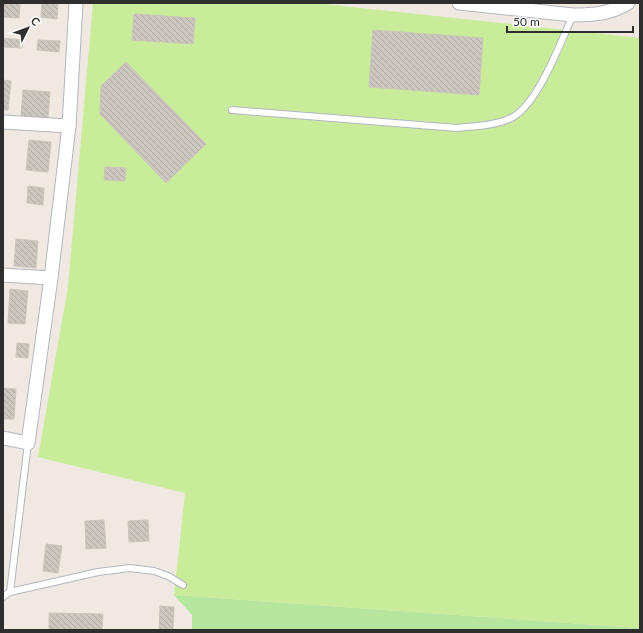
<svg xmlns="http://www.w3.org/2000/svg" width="643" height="633" font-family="Lato,sans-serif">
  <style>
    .grass { fill: #b6e59e }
    .pitch { fill: #c9ec9a }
    .building { fill: url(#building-back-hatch); stroke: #cbc5ba }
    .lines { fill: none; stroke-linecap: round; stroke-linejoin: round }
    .lane-casing { stroke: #b4b7c1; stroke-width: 8 }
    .street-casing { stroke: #b4b7c1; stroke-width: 15 }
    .lane { stroke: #fff; stroke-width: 6 }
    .street { stroke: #fff; stroke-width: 13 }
  </style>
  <defs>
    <pattern id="building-back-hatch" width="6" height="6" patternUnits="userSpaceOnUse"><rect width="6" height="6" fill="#cbc7bf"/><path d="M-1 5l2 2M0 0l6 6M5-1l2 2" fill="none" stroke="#afaba4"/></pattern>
  </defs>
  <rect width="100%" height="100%" fill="#efe9e1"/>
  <polygon class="grass" points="174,595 640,628 640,630 192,630 192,615"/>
  <polygon class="pitch" points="93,3 315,3 640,38 640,628 174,595 185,493 38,457 68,287"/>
  <g class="building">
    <polygon points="3,3 20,3 19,18 3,17"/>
    <polygon points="42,3 58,3 57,19 41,17"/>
    <polygon points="134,14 195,18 193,44 132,40"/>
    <polygon points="373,30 483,38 479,95 369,87"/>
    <polygon points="3,38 23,40 22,48 3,47"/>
    <polygon points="38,40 60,41 59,52 37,50"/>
    <polygon points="126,62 206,144 166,183 100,114 101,86"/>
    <polygon points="3,80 11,81 8,110 3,110"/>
    <polygon points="23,90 50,92 48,118 21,116"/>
    <polygon points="29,140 51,142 48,172 26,170"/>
    <polygon points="105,167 126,168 125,181 104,180"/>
    <polygon points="28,186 44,188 43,205 27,203"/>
    <polygon points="16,239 38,241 36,268 14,266"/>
    <polygon points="10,289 28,291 25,324 8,323"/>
    <polygon points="17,343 29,344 28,358 16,357"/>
    <polygon points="3,388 16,389 14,419 3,419"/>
    <polygon points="104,520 106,548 86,549 85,521"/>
    <polygon points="148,520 149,541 129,542 128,521"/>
    <polygon points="46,544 62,546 58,573 43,571"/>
    <polygon points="160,606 174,607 173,630 159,630"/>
    <polygon points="49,613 103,614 102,630 49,630"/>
  </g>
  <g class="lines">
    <g class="lane-casing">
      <g id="lane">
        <path d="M 232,110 L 457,128 C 474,126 493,126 509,119 C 537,108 561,41 573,15"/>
        <polyline points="10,592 98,572 130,568 154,571 168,576 183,585"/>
        <polyline points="3,597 10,592 28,443"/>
      </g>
    </g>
    <g class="street-casing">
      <g id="street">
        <path d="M 459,3 L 573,15 C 593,15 610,14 628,3"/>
        <polyline points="3,122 69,126"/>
        <polyline points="3,275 51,278"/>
        <polyline points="3,438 28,443 51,278 69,126 76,3"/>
      </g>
    </g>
    <use href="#lane" class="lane"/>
    <use href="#street" class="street"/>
  </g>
  <rect width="643" height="633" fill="none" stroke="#2e2e2e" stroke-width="8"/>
  <g transform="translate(28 28) rotate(48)" stroke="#ffffff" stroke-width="3" paint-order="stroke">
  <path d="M0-3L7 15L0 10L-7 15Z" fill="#2e2e2e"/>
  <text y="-6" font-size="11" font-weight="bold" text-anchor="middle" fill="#2e2e2e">С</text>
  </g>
  <path d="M507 26v6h126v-6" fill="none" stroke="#2e2e2e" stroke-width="2"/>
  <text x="513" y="26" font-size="12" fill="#2e2e2e" stroke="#ffffff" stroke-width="3" paint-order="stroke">50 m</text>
</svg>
